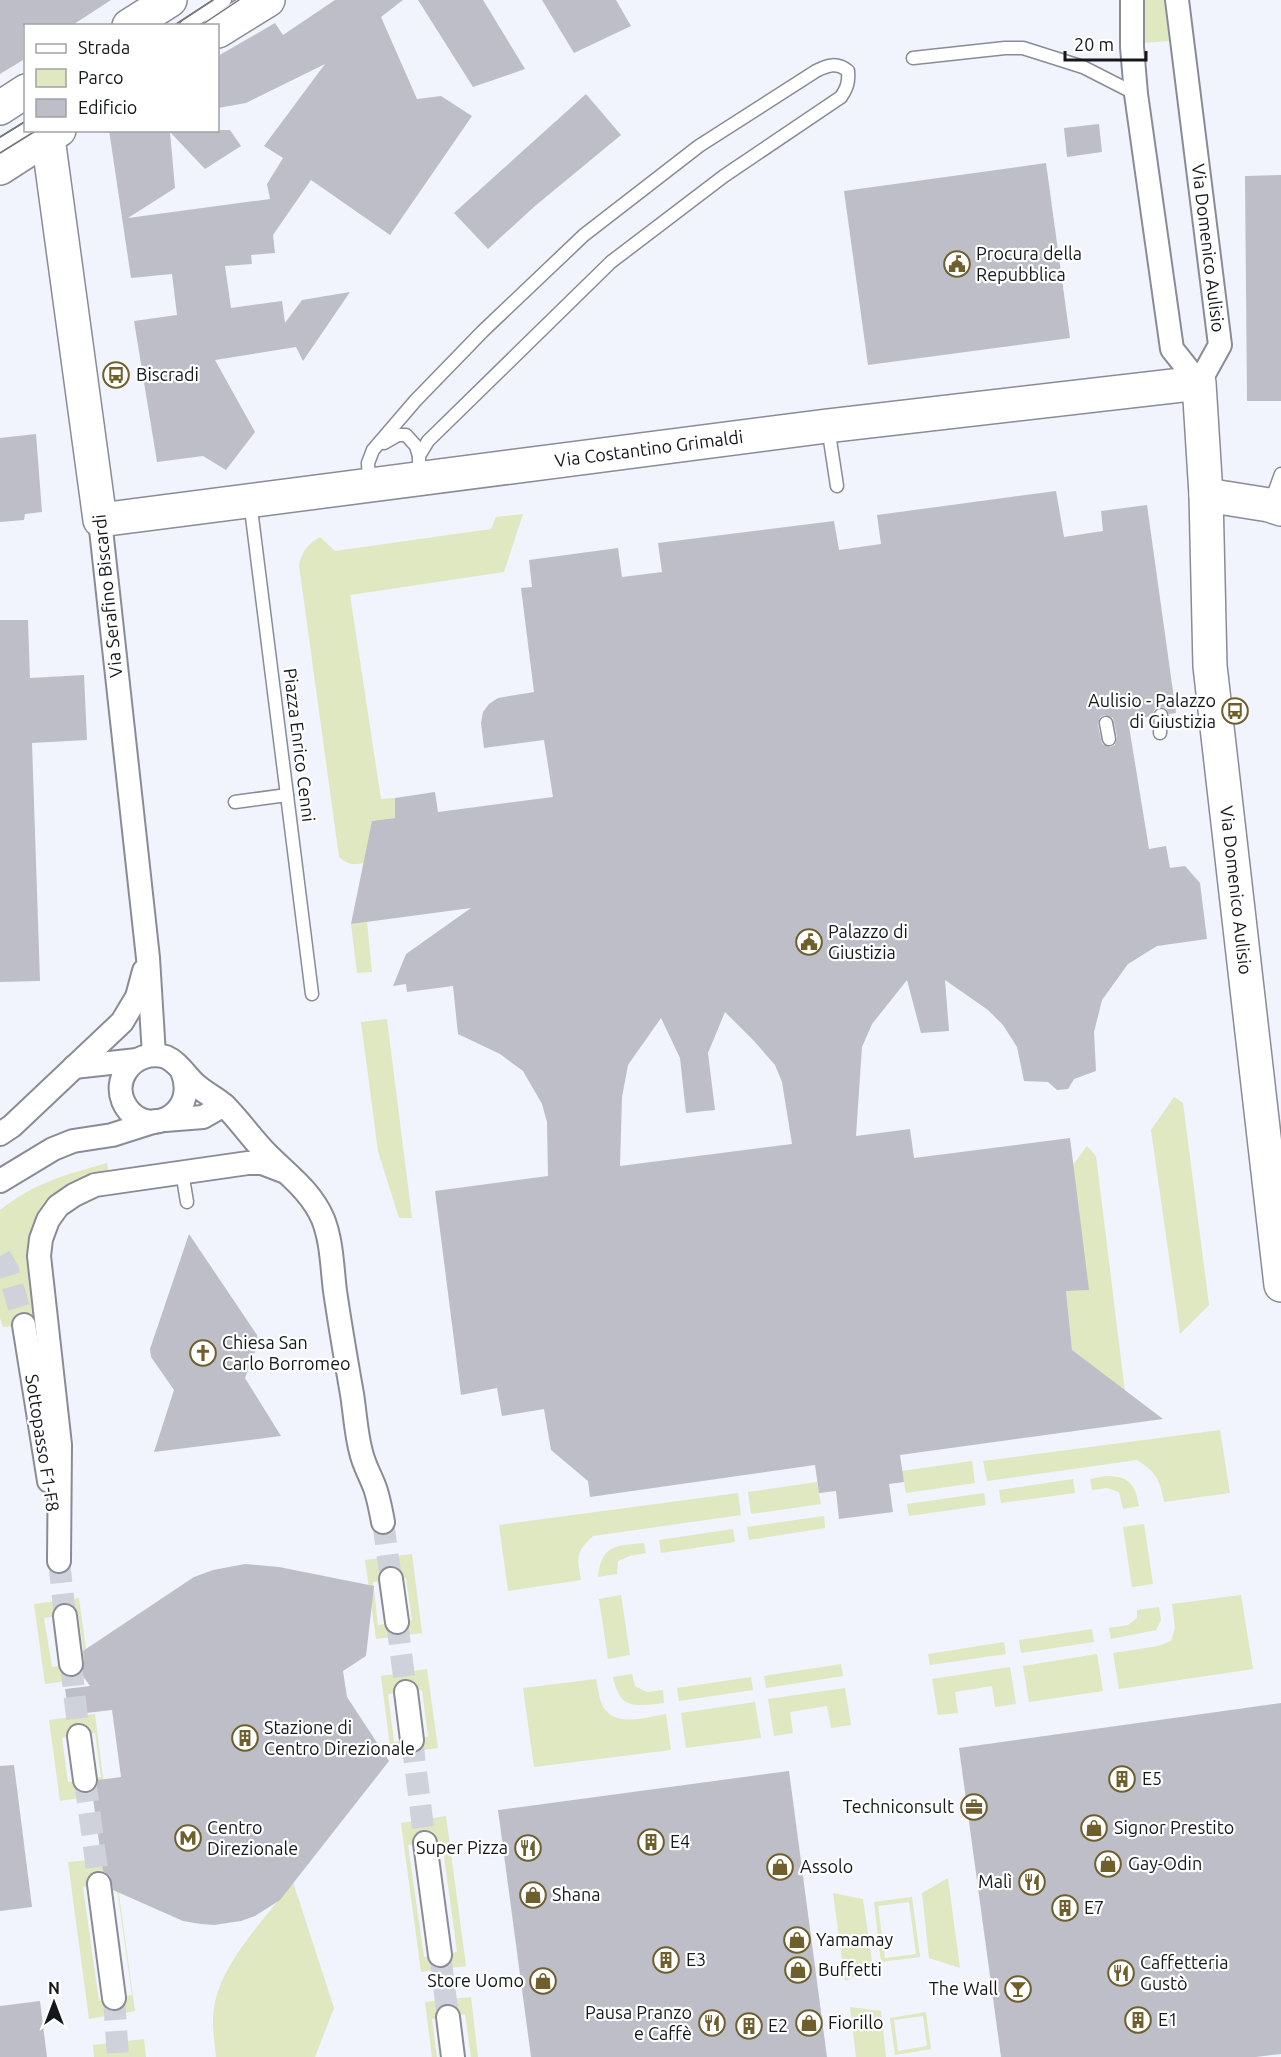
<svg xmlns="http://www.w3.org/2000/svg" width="1281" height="2057" font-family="Ubuntu,sans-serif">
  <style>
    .green { fill: #dfe8c0; fill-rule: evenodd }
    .building { fill: #bdbec8; fill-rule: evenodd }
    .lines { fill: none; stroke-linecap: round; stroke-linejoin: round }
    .street-tunnel { stroke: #d0d2db; stroke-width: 22; stroke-dasharray: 22 11; stroke-linecap: butt }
    .lane-casing { stroke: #8a8c95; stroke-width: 15 }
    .street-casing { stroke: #8a8c95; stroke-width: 26 }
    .secondary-casing { stroke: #8a8c95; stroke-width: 36 }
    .lane { stroke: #fff; stroke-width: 12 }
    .street { stroke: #fff; stroke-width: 22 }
    .secondary { stroke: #fff; stroke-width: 33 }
    .tram { stroke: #73747b; stroke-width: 1.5 }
    .labels { text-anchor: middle; stroke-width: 4.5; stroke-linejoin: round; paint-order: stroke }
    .street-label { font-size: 18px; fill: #16171b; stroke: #fff }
    .poi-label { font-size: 18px; fill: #16171b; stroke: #fff; text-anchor: start }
  </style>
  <rect width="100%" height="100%" fill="#f1f3fd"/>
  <g class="green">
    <polygon points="1140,0 1164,0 1169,41 1142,43"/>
    <path d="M 523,514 L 504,572 L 350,595 L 381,799 L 395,798 L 395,818 L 372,821 L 364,863 C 353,865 348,865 339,857 L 299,565 C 302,551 308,544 320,537 L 335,551 L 491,529 L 496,517 Z"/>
    <polygon points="367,922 372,972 357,973 351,924"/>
    <polygon points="387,1019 412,1218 399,1218 378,1151 361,1022"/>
    <polygon points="1174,1097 1183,1103 1209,1305 1180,1334 1151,1130"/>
    <polygon points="1087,1146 1096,1156 1125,1392 1072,1350 1066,1291 1088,1290 1073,1165"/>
    <path d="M 107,1163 L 109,1175 L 42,1212 L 39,1324 L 3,1327 L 0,1318 L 0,1210 C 36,1182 65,1175 107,1163 Z"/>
    <path d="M 1220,1430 L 1230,1493 L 1164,1502 C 1160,1480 1157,1473 1137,1460 L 987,1481 L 983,1461 Z"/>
    <polygon points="972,1461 975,1483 906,1493 902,1471"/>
    <path d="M 1106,1476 C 1129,1476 1135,1484 1139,1506 L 1123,1509 L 1119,1492 L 1107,1488 L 1092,1490 L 1090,1479 Z"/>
    <polygon points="1073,1479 1075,1493 1001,1503 999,1490"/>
    <polygon points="817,1482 821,1504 751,1514 748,1492"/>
    <path d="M 738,1493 L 741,1515 L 593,1536 C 575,1552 577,1558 581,1580 L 508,1591 L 499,1525 Z"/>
    <polygon points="984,1493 986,1505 909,1516 907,1504"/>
    <polygon points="824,1516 825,1528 749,1540 747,1527"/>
    <polygon points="1144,1524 1153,1584 1132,1587 1123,1527"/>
    <polygon points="733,1529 735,1542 661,1553 659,1540"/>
    <path d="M 644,1543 L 646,1553 L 630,1556 L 618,1561 L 617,1574 L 598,1577 C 602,1544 615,1546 644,1543 Z"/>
    <path d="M 412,1554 L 422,1633 L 376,1639 L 365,1560 ZM 406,1578 L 412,1620 L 378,1625 L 373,1582 Z"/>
    <polygon points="621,1595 630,1655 608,1659 599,1599"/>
    <polygon points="1241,1595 1253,1669 1119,1689 1113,1653 1158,1646 1171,1641 1175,1628 1172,1604"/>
    <path d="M 79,1598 L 90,1678 L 45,1684 L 34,1604 ZM 78,1613 L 85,1662 L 52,1667 L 44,1618 Z"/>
    <polygon points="1159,1607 1161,1620 1156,1630 1111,1639 1109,1628 1128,1625 1137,1618 1137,1610"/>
    <polygon points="1092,1629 1094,1642 1021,1653 1019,1640"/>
    <polygon points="1004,1642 1006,1654 930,1665 928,1654"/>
    <polygon points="1097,1654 1103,1691 1029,1702 1023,1666"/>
    <polygon points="841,1664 843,1676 766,1688 764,1676"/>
    <polygon points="1010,1667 1016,1704 995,1707 992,1686 955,1692 958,1713 938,1715 932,1679"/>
    <path d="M 427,1669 L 438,1748 L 391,1755 L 381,1676 ZM 422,1690 L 428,1737 L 394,1742 L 388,1694 Z"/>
    <path d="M 632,1674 L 635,1686 L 647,1692 L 663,1690 L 664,1703 C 636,1706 620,1711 613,1677 Z"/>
    <polygon points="751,1677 753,1690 679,1701 677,1688"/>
    <path d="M 596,1679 C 598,1687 599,1699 603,1707 C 616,1728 647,1717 666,1714 L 671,1750 L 534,1767 L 523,1688 Z"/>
    <polygon points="845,1688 851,1725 831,1728 827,1706 790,1712 793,1733 774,1736 768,1699"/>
    <polygon points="755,1702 761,1738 686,1748 681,1713"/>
    <path d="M 95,1714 L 105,1794 L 60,1801 L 49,1720 ZM 95,1733 L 101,1777 L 68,1782 L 62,1738 Z"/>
    <path d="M 446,1816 L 466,1966 L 421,1972 L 401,1823 ZM 442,1841 L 457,1952 L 424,1957 L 408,1845 Z"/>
    <path d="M 114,1858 L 135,2011 L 89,2019 L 68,1862 ZM 116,1882 L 132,1995 L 99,2001 L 83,1887 Z"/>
    <polygon points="948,1878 960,1968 929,1958 922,1893"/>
    <path d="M 293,1882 L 334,2008 L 315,2057 L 216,2057 C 214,2039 211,2020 215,2002 C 224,1960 267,1916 293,1882 Z"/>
    <polygon points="833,1893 863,1899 873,1968 845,1981"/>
    <path d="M 912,1897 L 920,1957 L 881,1962 L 874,1902 ZM 909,1902 L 916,1954 L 885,1958 L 878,1906 Z"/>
    <polygon points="471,1997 478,2057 471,2057 465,2014 432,2019 437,2057 432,2057 425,2002"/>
    <polygon points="850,2007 881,2011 886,2057 856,2057"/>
    <path d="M 926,2012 L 931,2049 L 895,2055 L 890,2018 ZM 923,2016 L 927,2046 L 898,2051 L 894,2020 Z"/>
    <polygon points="144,2039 146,2057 94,2057 93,2045"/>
  </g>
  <g class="building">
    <polygon points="0,0 111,0 71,26 23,26 23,60 0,74"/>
    <polygon points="335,0 403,0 381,17 417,99 441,96 472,116 390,235 311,180 273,235 275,253 251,255 252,264 225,266 231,308 282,301 285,323 302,300 350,292 303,361 296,347 215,360 255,432 226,470 203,456 157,462 134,321 177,315 172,274 131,278 109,130 230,130 241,146 205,169 170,132 175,188 128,218 270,199 267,184 283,158 264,146 325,64 246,103 218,108 218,56 275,23 283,35"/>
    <polygon points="418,0 483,0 525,69 473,87"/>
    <polygon points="542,0 616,0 631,26 574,53"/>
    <polygon points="586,94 621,135 535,206 488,249 454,213"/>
    <polygon points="1099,124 1102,152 1067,157 1064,128"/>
    <polygon points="1046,163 1070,338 868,365 844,191"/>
    <polygon points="1281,175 1281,401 1247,401 1245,176"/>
    <polygon points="36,434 42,512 25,514 24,520 0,522 0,438"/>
    <path d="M 1056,491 L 1064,537 L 1103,531 L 1101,511 L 1147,505 L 1176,713 L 1169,714 L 1166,708 L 1161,707 L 1154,710 L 1153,716 L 1128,720 L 1149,849 L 1166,846 L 1170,868 L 1185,866 L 1200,883 L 1207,939 L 1157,946 L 1128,964 L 1102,1000 L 1094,1032 L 1096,1071 L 1074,1079 L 1068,1089 L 1057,1090 L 1048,1082 L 1024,1081 L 1017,1047 L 1003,1025 L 988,1010 L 945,980 L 949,1031 L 921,1033 L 907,980 L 872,1024 L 862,1047 L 856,1136 L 910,1129 L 914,1158 L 1070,1138 L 1089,1290 L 1066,1291 L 1072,1350 L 1163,1419 L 900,1455 L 904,1482 L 889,1484 L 893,1512 L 839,1519 L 836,1491 L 819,1493 L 815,1465 L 590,1497 L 588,1481 L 551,1450 L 544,1409 L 502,1416 L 497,1388 L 461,1395 L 435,1191 L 548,1176 L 547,1122 L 542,1104 L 523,1071 L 500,1054 L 458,1034 L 453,986 L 407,992 L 406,984 L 393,986 L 406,954 L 471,908 L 351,924 L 372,821 L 395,818 L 395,798 L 435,792 L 438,812 L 553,797 L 544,740 L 484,748 L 481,723 L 483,712 L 489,704 L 498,698 L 534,692 L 521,588 L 532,587 L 529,560 L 618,548 L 622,577 L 662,572 L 658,543 L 834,521 L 839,550 L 881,544 L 877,515 ZM 1105,715 L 1113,718 L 1117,737 L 1115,745 L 1110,747 L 1102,744 L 1098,725 L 1100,717 ZM 725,1012 L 754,1041 L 775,1065 L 782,1082 L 792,1144 L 620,1166 L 622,1097 L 628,1065 L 661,1018 L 680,1058 L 686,1113 L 715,1110 L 708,1053 Z"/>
    <polygon points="0,620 28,620 30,678 84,675 87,740 32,743 40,981 0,982"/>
    <polygon points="189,1234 257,1335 258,1344 245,1378 281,1436 154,1452 174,1390 151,1357 150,1349"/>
    <polygon points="245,1564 279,1567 374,1586 366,1656 343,1671 347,1697 389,1761 280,1900 255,1916 241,1921 214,1925 201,1924 183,1921 113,1890 110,1876 103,1871 92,1791 97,1786 98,1780 121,1777 112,1710 69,1715 65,1689 90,1686 81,1673 84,1663 83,1651 194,1577 213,1570"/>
    <polygon points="1281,1703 1281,2054 1256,2057 1001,2057 959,1748"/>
    <polygon points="14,1765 32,1907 0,1911 0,1766"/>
    <polygon points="789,1771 827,2057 531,2057 498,1810"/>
    <polygon points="40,2001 47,2057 0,2057 0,2006"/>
  </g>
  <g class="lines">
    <g class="street-tunnel">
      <polyline points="0,1256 8,1270 24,1325"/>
      <polyline points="383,1522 391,1579"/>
      <polyline points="59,1561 65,1616"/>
      <polyline points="397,1622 406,1692"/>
      <polyline points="71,1664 79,1736"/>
      <polyline points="412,1740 425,1843"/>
      <polyline points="85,1780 99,1884"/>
      <polyline points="440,1955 448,2017"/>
      <polyline points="114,1998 118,2057"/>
    </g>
    <g class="lane-casing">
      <g id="lane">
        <polyline points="186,26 225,0"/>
        <polyline points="913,58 1005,48 1023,48 1083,67 1136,94"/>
        <polyline points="0,145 26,129"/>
        <polyline points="828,427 837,486"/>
        <polyline points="384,443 398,435 406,435 416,446 419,456"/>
        <path d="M 369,484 L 368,463 L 373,450 L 416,400 L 483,331 L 584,235 L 699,146 L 816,71 C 828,65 837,62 848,71 C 849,82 847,88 841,97 L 724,176 L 611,262 L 428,441 L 419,456 L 419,479"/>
        <polyline points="250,501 312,994"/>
        <polyline points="1270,504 1281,474"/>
        <polyline points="1106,723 1109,739"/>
        <polyline points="1160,733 1161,715"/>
        <polyline points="235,802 287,795"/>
        <polyline points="182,1172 187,1202"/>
      </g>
    </g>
    <g class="street-casing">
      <g id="street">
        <polyline points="1132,0 1132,47 1136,94 1172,349 1199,383 1220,345 1177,0"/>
        <polyline points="100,520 148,958 154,1055"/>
        <polyline points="74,1067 137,1060"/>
        <path d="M 182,1071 C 201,1117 141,1142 123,1101 C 119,1091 120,1080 126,1071 C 134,1058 151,1052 166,1057 C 178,1062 186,1076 196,1085 C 205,1093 216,1098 225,1106 C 240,1121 252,1139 267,1154 C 288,1175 311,1191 323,1219 C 332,1242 332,1267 335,1291 C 340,1325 346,1360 352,1394 C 355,1413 356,1434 361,1452 C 364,1466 372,1478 376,1491 C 379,1501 381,1511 383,1522"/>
        <polyline points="165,1120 203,1117 224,1105"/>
        <polyline points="0,1134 12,1126 122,1022 137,997 144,971"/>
        <polyline points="0,1181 53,1149 73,1141 112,1135 156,1121"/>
        <polyline points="24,1325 49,1481"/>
        <polyline points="59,1561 60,1445 39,1256 41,1239 48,1220 58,1206 74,1195 95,1185 248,1163 262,1163 283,1171"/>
        <polyline points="391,1579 397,1622"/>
        <polyline points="65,1616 71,1664"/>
        <polyline points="406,1692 412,1740"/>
        <polyline points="79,1736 85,1780"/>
        <polyline points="425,1843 440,1955"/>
        <polyline points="99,1884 114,1998"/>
        <polyline points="448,2017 453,2057"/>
      </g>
    </g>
    <g class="secondary-casing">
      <g id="secondary">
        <polyline points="129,26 170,0"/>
        <polyline points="218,31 268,0"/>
        <polyline points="0,108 26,91"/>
        <path id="s1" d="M 48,138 L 100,520 L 827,426 L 1199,383 L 1206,495 L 1210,666 L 1281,1285"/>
        <polyline points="0,168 59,130"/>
        <polyline points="1206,495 1269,505 1281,509"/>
      </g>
    </g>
    <use href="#lane" class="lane"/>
    <use href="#street" class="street"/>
    <use href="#secondary" class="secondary"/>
    <g class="tram">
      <polyline points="173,26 213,0"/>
      <polyline points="200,26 239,0"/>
      <polyline points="0,137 26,121"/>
      <polyline points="0,153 37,130"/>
    </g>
  </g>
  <defs>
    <g id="civic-ring" transform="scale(1.35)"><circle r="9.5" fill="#fff" stroke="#6f5f2d" stroke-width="1.5"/><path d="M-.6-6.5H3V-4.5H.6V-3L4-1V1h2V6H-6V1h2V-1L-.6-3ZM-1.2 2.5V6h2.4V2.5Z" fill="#6f5f2d"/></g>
    <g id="bus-ring" transform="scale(1.35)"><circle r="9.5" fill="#fff" stroke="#6f5f2d" stroke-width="1.5"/><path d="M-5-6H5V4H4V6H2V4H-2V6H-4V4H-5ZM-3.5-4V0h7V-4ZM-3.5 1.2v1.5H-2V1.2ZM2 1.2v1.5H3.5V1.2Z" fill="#6f5f2d"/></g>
    <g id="church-ring" transform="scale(1.35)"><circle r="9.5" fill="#fff" stroke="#6f5f2d" stroke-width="1.5"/><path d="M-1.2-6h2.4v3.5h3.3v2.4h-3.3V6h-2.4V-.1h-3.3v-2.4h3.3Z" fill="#6f5f2d"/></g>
    <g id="building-ring" transform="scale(1.35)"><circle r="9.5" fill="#fff" stroke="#6f5f2d" stroke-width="1.5"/><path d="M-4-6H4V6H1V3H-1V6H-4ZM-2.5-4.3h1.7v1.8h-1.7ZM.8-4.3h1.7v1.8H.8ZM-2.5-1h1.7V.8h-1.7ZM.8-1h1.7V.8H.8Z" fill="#6f5f2d"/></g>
    <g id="office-ring" transform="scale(1.35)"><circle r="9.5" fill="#fff" stroke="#6f5f2d" stroke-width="1.5"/><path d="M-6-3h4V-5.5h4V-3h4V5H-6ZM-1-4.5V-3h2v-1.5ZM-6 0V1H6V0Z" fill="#6f5f2d"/></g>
    <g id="shop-ring" transform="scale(1.35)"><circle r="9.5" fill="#fff" stroke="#6f5f2d" stroke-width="1.5"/><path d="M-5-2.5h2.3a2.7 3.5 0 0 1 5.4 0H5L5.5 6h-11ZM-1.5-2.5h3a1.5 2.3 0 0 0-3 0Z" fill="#6f5f2d"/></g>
    <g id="metro-ring" transform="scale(1.35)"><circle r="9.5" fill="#fff" stroke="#6f5f2d" stroke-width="1.5"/><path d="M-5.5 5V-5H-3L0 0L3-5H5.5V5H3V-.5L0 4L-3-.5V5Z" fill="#6f5f2d"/></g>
    <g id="restaurant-ring" transform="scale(1.35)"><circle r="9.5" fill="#fff" stroke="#6f5f2d" stroke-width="1.5"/><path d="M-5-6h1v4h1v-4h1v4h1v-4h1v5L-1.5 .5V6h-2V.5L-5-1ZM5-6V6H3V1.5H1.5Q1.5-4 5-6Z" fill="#6f5f2d"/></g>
    <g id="bar-ring" transform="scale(1.35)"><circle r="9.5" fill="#fff" stroke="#6f5f2d" stroke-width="1.5"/><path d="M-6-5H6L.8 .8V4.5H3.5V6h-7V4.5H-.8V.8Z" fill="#6f5f2d"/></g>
  </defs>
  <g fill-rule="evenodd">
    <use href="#civic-ring" x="957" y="264"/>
    <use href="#bus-ring" x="116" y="375"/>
    <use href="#bus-ring" x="1235" y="711"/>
    <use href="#civic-ring" x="809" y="942"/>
    <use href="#church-ring" x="203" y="1353"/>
    <use href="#building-ring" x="245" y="1738"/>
    <use href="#building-ring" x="1122" y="1779"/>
    <use href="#office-ring" x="974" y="1807"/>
    <use href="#shop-ring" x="1094" y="1828"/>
    <use href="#metro-ring" x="188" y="1838"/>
    <use href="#building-ring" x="651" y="1842"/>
    <use href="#restaurant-ring" x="528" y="1848"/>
    <use href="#shop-ring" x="1108" y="1864"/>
    <use href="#shop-ring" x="780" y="1867"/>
    <use href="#restaurant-ring" x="1032" y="1882"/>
    <use href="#shop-ring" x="533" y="1895"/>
    <use href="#building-ring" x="1065" y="1908"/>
    <use href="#shop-ring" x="797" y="1940"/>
    <use href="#building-ring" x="666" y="1960"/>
    <use href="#shop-ring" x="798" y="1970"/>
    <use href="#restaurant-ring" x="1121" y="1973"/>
    <use href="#shop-ring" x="543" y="1981"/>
    <use href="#bar-ring" x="1018" y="1989"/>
    <use href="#building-ring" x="1138" y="2020"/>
    <use href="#restaurant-ring" x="712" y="2023"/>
    <use href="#shop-ring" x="809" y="2023"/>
    <use href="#building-ring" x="749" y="2026"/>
  </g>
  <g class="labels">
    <g class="street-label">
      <text transform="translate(1208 248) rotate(83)" y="6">Via Domenico Aulisio</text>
      <text dy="6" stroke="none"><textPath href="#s1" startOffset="939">Via Costantino Grimaldi</textPath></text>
      <text transform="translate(108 596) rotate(-96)" y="6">Via Serafino Biscardi</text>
      <text transform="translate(299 745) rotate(83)" y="6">Piazza Enrico Cenni</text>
      <text dy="6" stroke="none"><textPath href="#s1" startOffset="2002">Via Domenico Aulisio</textPath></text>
      <text transform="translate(42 1443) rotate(81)" y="6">Sottopasso F1-F8</text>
    </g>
    <g class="poi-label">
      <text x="976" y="260">Procura della<tspan x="976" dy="21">Repubblica</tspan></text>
      <text x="136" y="381">Biscradi</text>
      <text x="1216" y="707" text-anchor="end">Aulisio - Palazzo<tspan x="1216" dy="21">di Giustizia</tspan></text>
      <text x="828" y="938">Palazzo di<tspan x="828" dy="21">Giustizia</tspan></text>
      <text x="222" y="1349">Chiesa San<tspan x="222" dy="21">Carlo Borromeo</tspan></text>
      <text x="264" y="1734">Stazione di<tspan x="264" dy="21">Centro Direzionale</tspan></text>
      <text x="1142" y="1785">E5</text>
      <text x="954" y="1813" text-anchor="end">Techniconsult</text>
      <text x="207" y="1834">Centro<tspan x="207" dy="21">Direzionale</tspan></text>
      <text x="1114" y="1834">Signor Prestito</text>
      <text x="670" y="1848">E4</text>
      <text x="508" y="1854" text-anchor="end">Super Pizza</text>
      <text x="1128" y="1870">Gay-Odin</text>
      <text x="800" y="1873">Assolo</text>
      <text x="1012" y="1888" text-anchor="end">Malì</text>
      <text x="552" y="1901">Shana</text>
      <text x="1084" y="1914">E7</text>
      <text x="816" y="1946">Yamamay</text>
      <text x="686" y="1966">E3</text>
      <text x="1140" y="1969">Caffetteria<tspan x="1140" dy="21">Gustò</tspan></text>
      <text x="818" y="1976">Buffetti</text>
      <text x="524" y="1987" text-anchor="end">Store Uomo</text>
      <text x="998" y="1995" text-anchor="end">The Wall</text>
      <text x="692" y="2019" text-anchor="end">Pausa Pranzo<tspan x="692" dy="21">e Caffè</tspan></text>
      <text x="1158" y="2026">E1</text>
      <text x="828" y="2029">Fiorillo</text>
      <text x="768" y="2032">E2</text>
    </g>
  </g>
  <rect x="24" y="24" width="195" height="108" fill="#ffffff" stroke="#a2a2a4" stroke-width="1.5"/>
  <rect x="36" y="44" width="30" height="9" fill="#ffffff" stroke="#a2a2a4" stroke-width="1.5"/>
  <text x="78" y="54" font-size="18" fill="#16171b">Strada</text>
  <rect x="36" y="69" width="30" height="18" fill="#dfe8c0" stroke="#a2a2a4" stroke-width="1.5"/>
  <text x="78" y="84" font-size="18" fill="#16171b">Parco</text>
  <rect x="36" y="99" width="30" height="18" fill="#bdbec8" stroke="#a2a2a4" stroke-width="1.5"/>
  <text x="78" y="114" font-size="18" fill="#16171b">Edificio</text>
  <g transform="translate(54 2003)" stroke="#ffffff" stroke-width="4.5" paint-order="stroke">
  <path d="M0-4.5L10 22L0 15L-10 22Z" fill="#16171b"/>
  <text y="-9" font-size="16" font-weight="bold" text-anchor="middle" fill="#16171b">N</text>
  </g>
  <path d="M1065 51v9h81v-9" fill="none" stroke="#16171b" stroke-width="3"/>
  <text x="1074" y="51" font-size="18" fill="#16171b" stroke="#ffffff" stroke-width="4.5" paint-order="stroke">20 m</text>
</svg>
